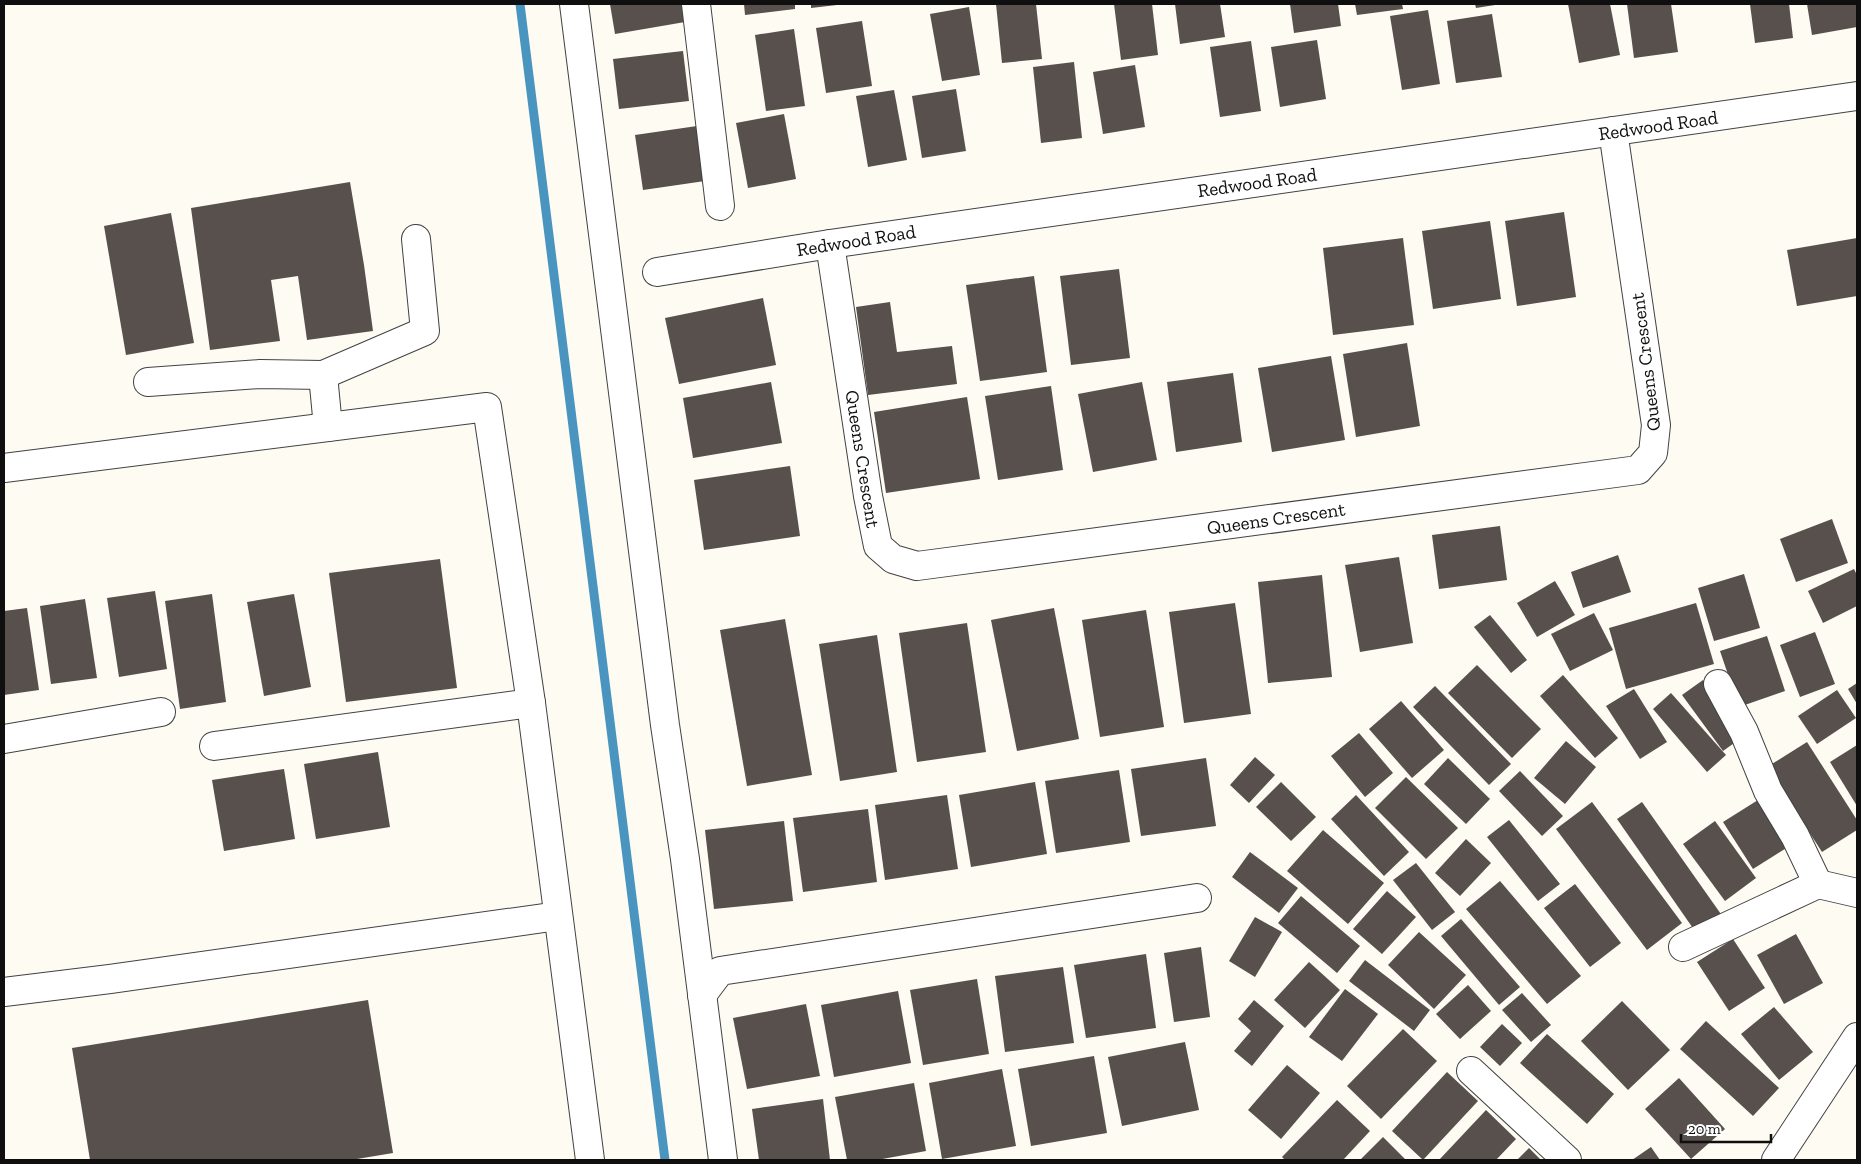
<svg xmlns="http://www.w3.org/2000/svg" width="1861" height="1164" font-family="'Zilla Slab',serif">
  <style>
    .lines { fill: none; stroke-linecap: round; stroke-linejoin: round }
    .stream { stroke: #4a95c0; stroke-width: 9 }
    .building { fill: #57504d }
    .minor-casing { stroke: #424242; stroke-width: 30 }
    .minor { stroke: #fff; stroke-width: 28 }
    .labels { text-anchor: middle; stroke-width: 5; stroke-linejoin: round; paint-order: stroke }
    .street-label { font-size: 19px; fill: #0f0f0f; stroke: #fff }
  </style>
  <rect width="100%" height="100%" fill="#fefbf3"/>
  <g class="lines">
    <polyline class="stream" points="520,4 665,1160"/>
  </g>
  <g class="building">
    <polygon points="610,4 682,4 685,22 615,34"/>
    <polygon points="744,4 795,4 795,9 745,15"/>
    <polygon points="811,4 837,4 837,5 811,8"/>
    <polygon points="996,4 1036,4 1042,59 1002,63"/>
    <polygon points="1114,4 1152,4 1158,55 1121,60"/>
    <polygon points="1175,4 1220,4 1225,37 1180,44"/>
    <polygon points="1290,4 1338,4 1341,26 1294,33"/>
    <polygon points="1355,4 1402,4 1403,9 1357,15"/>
    <polygon points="1475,4 1495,4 1495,5 1476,8"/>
    <polygon points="1568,4 1610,4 1620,55 1579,63"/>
    <polygon points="1627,4 1671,4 1678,52 1634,58"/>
    <polygon points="1750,4 1789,4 1793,38 1755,43"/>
    <polygon points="1807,4 1857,4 1857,27 1812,35"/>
    <polygon points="969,7 980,75 942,81 930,14"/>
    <polygon points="1428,10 1440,84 1402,90 1390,16"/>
    <polygon points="1492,14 1502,77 1456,83 1447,21"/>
    <polygon points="862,21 872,86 826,93 816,28"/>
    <polygon points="794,29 805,106 766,111 755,35"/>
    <polygon points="1317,40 1326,99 1280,107 1271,47"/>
    <polygon points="1251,41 1261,111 1220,117 1210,47"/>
    <polygon points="683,51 689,101 619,109 613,59"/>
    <polygon points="1074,62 1082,138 1041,143 1033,67"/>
    <polygon points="1135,65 1145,127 1103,134 1093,72"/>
    <polygon points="956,89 966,151 922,158 912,96"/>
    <polygon points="894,90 907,160 868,167 856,96"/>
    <polygon points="784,114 796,179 748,188 736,123"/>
    <polygon points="697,126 705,181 643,190 635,135"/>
    <polygon points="350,182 364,265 373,331 307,340 298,276 271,280 280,341 210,350 191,208"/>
    <polygon points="1564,212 1576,297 1517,306 1505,221"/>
    <polygon points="171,213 194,343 126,355 104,226"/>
    <polygon points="1490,221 1501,299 1433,309 1422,231"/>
    <polygon points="1403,238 1414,325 1333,335 1323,248"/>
    <polygon points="1857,238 1857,296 1797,306 1787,250"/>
    <polygon points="1119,269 1130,358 1071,365 1060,276"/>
    <polygon points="1034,276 1047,372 980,381 966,285"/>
    <polygon points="763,298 776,365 679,384 665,318"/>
    <polygon points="890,302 897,352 952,346 957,384 868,395 856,307"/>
    <polygon points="1407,343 1420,426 1356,437 1343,354"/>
    <polygon points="1331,356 1345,440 1272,452 1258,368"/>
    <polygon points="1233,373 1242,442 1176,452 1167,382"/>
    <polygon points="771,382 782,443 693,458 683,398"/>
    <polygon points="1142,382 1157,460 1093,472 1078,394"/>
    <polygon points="1051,386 1063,470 998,480 985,396"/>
    <polygon points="967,397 980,479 886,493 874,412"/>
    <polygon points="790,466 800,536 704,550 694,480"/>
    <polygon points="1832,519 1848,563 1796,582 1780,539"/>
    <polygon points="1500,526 1507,580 1439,589 1432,535"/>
    <polygon points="1618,555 1631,592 1583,608 1571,572"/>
    <polygon points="1399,557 1413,643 1360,652 1345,565"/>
    <polygon points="440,559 457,688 346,702 329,573"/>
    <polygon points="1854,569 1857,575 1857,606 1823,623 1808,591"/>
    <polygon points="1744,574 1760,628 1714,641 1698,588"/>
    <polygon points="1322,575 1332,677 1268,683 1258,582"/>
    <polygon points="1555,581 1575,615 1537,637 1517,603"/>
    <polygon points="155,591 167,669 119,677 107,598"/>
    <polygon points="212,594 226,702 180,709 165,601"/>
    <polygon points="294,594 311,687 264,696 247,602"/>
    <polygon points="85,599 97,678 51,684 40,606"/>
    <polygon points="1235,603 1251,714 1184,723 1169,612"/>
    <polygon points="1696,603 1714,664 1626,689 1609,628"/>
    <polygon points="27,608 39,690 4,695 4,611"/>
    <polygon points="1054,608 1079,739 1017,751 991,620"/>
    <polygon points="1146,610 1164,727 1100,737 1082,620"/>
    <polygon points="1594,613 1613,650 1570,671 1551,634"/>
    <polygon points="1490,615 1527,660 1511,673 1474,627"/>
    <polygon points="785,619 812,775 747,786 720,630"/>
    <polygon points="967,623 986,752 917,762 899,633"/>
    <polygon points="1815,632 1835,684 1800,697 1780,645"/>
    <polygon points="877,635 897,772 840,781 819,644"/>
    <polygon points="1767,636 1785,691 1739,707 1720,651"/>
    <polygon points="1477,665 1541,729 1512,758 1448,693"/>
    <polygon points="1563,675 1618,738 1595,758 1540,696"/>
    <polygon points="1703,680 1744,736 1723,751 1682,695"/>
    <polygon points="1857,683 1857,704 1848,689"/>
    <polygon points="1435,686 1511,764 1489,785 1413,707"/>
    <polygon points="1634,689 1667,742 1640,759 1606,706"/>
    <polygon points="1837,690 1856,718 1817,744 1798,716"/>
    <polygon points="1671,693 1726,755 1707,772 1653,709"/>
    <polygon points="1401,701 1444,750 1412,778 1369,729"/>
    <polygon points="1359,733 1393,773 1365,797 1331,756"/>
    <polygon points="1566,741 1596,767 1565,804 1534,778"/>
    <polygon points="1807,742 1857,820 1857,830 1822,852 1767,767"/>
    <polygon points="1857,745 1857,806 1830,762"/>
    <polygon points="378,752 390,827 316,839 304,764"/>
    <polygon points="1255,757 1275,775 1249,803 1230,785"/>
    <polygon points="1206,758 1216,826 1141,836 1131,769"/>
    <polygon points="1448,758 1490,799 1466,824 1424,784"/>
    <polygon points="284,769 295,839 224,851 212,780"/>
    <polygon points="1119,770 1130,842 1056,853 1045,781"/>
    <polygon points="1520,771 1563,816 1542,836 1499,791"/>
    <polygon points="1406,777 1458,828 1426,859 1375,808"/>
    <polygon points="1035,782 1047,854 971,867 959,795"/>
    <polygon points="1281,782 1316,817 1291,841 1256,807"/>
    <polygon points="947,795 958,869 885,880 875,805"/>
    <polygon points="1356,795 1409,852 1384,876 1331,819"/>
    <polygon points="1766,795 1796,842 1753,869 1723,822"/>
    <polygon points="1592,802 1682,923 1647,950 1556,829"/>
    <polygon points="1642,802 1723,917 1697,934 1617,819"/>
    <polygon points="868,809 877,882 803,892 793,818"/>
    <polygon points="1509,820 1560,884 1538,901 1487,837"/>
    <polygon points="784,821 793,901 714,909 705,830"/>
    <polygon points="1715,821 1756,878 1725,901 1683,844"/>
    <polygon points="1323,830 1384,883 1348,924 1287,871"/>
    <polygon points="1466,839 1491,863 1460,896 1435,873"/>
    <polygon points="1250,852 1298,888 1279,913 1232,877"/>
    <polygon points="1416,863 1455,912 1432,930 1393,880"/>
    <polygon points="1500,881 1581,976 1547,1004 1466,909"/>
    <polygon points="1575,884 1621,943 1590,967 1544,908"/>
    <polygon points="1387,891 1416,917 1382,954 1353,929"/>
    <polygon points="1301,896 1360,946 1337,973 1278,923"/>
    <polygon points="1255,917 1282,932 1255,977 1229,961"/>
    <polygon points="1461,919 1520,987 1499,1005 1441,936"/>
    <polygon points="1419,932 1466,975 1434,1009 1388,965"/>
    <polygon points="1796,934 1823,983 1784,1004 1757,955"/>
    <polygon points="1733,939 1765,988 1729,1011 1697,962"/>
    <polygon points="1201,947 1210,1017 1174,1022 1164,953"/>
    <polygon points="1146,954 1156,1028 1086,1038 1074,965"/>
    <polygon points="1365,960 1430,1010 1414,1031 1349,981"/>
    <polygon points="1309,962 1340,990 1305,1028 1274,1000"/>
    <polygon points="1063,967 1074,1043 1005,1052 995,976"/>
    <polygon points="977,979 989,1054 923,1065 910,990"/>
    <polygon points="1468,985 1491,1011 1460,1039 1436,1014"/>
    <polygon points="1345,989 1378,1014 1342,1061 1309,1037"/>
    <polygon points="898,991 911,1063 834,1077 821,1005"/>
    <polygon points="1522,993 1551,1025 1531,1042 1502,1010"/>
    <polygon points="368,1000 393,1153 351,1160 90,1160 72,1048"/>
    <polygon points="1254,1000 1284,1026 1252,1066 1234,1051 1251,1031 1238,1019"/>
    <polygon points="1622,1001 1670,1050 1628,1090 1581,1041"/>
    <polygon points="806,1004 820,1076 747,1089 733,1018"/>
    <polygon points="1774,1007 1813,1052 1779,1080 1741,1034"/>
    <polygon points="1706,1021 1779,1088 1753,1116 1680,1049"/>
    <polygon points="1502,1024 1522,1043 1500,1066 1480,1047"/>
    <polygon points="1403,1029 1437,1061 1381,1119 1347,1086"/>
    <polygon points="1547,1034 1614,1094 1587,1124 1520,1063"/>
    <polygon points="1185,1042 1199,1110 1122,1126 1108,1057"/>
    <polygon points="1094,1056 1107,1133 1031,1146 1018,1069"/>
    <polygon points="1287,1065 1320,1093 1281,1139 1248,1110"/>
    <polygon points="1002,1069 1016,1146 942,1159 929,1083"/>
    <polygon points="1447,1072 1478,1101 1423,1160 1392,1131"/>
    <polygon points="1679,1078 1725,1129 1691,1159 1645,1109"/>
    <polygon points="914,1083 926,1151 877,1160 847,1160 835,1097"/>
    <polygon points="823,1099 830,1160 759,1160 752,1109"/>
    <polygon points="1337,1100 1370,1131 1343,1160 1285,1160 1282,1157"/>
    <polygon points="1486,1110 1516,1139 1496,1160 1439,1160"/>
    <polygon points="1383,1137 1406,1160 1360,1160"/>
    <polygon points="1651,1147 1660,1160 1632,1160"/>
    <polygon points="1529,1148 1541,1160 1517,1160"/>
  </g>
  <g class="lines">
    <g class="minor-casing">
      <g id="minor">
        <polyline points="574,4 665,725 685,859 723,1160"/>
        <polyline points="696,4 720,206"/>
        <polyline points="830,244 868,496 878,546 893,559 917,566 1638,470 1653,453 1656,425 1613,131"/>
        <polyline points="657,272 830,244 1857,96"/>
        <polyline points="148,382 260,374 323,375"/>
        <polyline points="328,427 323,375 425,331 416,239"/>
        <polyline points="4,468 487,407 531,703 590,1160"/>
        <polyline points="1718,684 1744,732 1768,791 1795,836 1818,884"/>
        <polyline points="4,739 161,712"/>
        <polyline points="214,746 531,703"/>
        <polyline points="1683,947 1818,884 1857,893"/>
        <polyline points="4,992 110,979 558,916"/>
        <polyline points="702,995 720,971 1197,898"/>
        <polyline points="1471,1071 1567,1160"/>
        <polyline points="1776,1160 1857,1037"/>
      </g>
    </g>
    <use href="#minor" class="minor"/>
  </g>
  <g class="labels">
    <g class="street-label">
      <text transform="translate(1658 125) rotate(-8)" y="7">Redwood Road</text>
      <text transform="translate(1257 182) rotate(-8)" y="7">Redwood Road</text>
      <text transform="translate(856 240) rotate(-9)" y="7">Redwood Road</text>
      <text transform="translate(1645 362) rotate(-97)" y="7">Queens Crescent</text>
      <text transform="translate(863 459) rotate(81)" y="7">Queens Crescent</text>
      <text transform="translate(1276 518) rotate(-8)" y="7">Queens Crescent</text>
    </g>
  </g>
  <rect width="1861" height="1164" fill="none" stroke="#0f0f0f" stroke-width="10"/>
  <path d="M1681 1134v8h90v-8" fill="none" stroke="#0f0f0f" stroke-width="2.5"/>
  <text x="1688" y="1134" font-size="15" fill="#0f0f0f" stroke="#ffffff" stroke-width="4" paint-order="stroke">20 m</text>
</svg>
